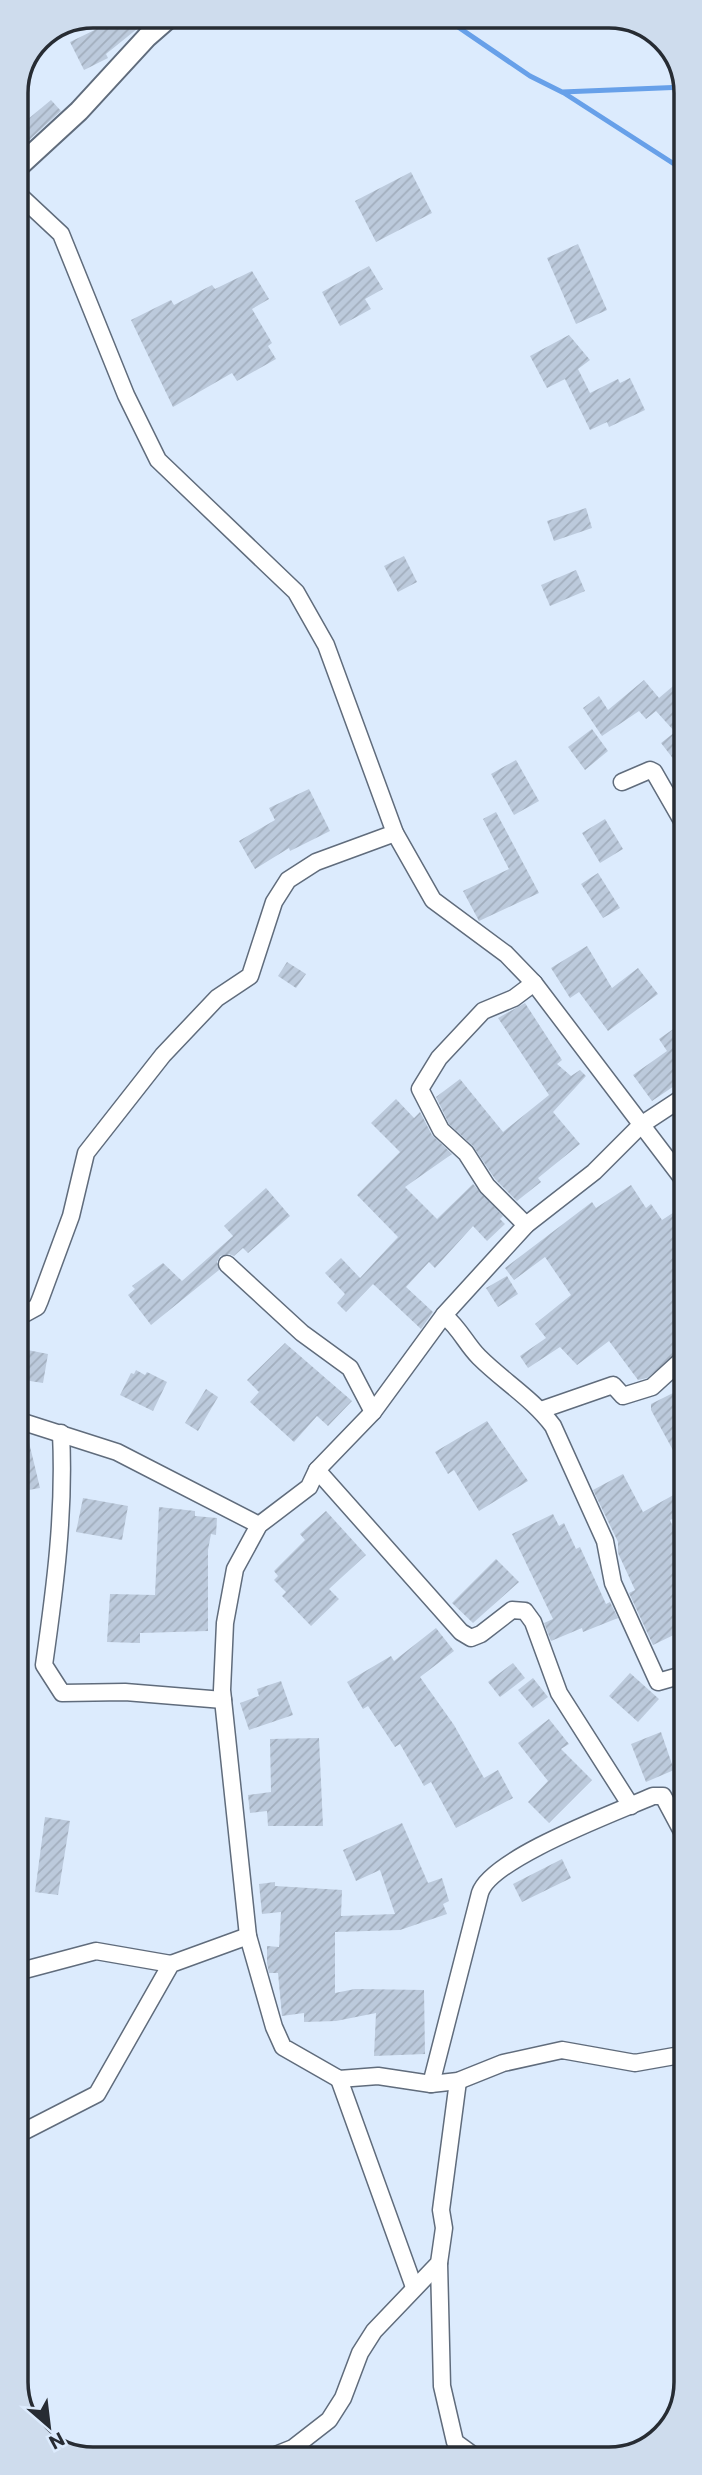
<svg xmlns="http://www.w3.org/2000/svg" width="702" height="2475" font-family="Commissioner,sans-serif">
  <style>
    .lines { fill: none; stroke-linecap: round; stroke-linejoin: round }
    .stream { stroke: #67a0e9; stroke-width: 5 }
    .building { fill: url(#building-hatch) }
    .minor-casing { stroke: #606c7c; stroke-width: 19 }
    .tertiary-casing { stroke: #606c7c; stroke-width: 23 }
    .minor { stroke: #fff; stroke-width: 16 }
    .tertiary { stroke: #fff; stroke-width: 19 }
    .rim { fill: none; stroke: #272c33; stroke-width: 3.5 }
  </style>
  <defs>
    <pattern id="building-hatch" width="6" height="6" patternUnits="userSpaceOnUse" patternTransform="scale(1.75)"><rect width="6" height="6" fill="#bccadc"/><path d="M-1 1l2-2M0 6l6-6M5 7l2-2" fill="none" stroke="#a2aebd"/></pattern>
  </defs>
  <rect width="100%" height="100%" fill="#dcebfd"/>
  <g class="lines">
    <g class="stream">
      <polyline points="442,16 530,76 562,92 685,87"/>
      <polyline points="564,93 685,171"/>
    </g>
  </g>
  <g class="building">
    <polygon points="103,16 153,16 106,54 108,58 84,70 70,42 109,23"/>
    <polygon points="51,100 61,111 27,142 16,129"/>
    <polygon points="411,172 432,213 376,242 355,201"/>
    <polygon points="578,244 607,310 576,324 547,258"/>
    <polygon points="369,266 383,289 365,299 371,309 340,326 322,292"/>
    <polygon points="252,271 269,299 252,309 272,343 268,346 276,359 237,381 232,373 173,407 131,320 171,300 174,305 212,285 215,289"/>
    <polygon points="569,335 590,360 578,369 590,393 618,379 620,383 630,378 645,410 609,427 607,422 590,430 565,379 547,388 530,356"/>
    <polygon points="586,508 592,528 554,541 547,521"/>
    <polygon points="404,556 417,582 398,592 384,566"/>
    <polygon points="576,570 585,591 550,606 541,585"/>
    <polygon points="685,676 685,774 661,743 675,732 656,711 646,719 639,711 602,736 583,708 599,696 608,710 644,680 659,698"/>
    <polygon points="592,729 608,751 585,770 568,747"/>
    <polygon points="516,760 539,801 514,815 491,774"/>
    <polygon points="309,789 330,831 290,851 289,848 255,869 239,841 275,820 269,808"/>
    <polygon points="496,812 539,893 479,921 463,891 509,869 483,819"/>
    <polygon points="605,819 623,849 600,863 582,833"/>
    <polygon points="598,873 620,908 603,918 581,884"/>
    <polygon points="587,946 612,988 638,968 658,994 608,1031 579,992 570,998 551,968"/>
    <polygon points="287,962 306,974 296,988 278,976"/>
    <polygon points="525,1003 562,1060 557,1064 571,1076 580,1070 586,1076 553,1112 580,1144 538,1178 541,1182 517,1201 495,1179 473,1146 449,1124 436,1097 460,1079 503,1132 549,1095 498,1018"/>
    <polygon points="679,1025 685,1034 685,1069 679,1074 683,1080 652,1101 633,1075 667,1051 659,1039"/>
    <polygon points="396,1099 414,1118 420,1112 432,1135 452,1154 405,1187 437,1219 473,1184 503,1216 500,1219 505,1224 487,1241 473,1226 435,1268 429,1262 406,1287 433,1312 421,1329 373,1284 346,1312 337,1303 345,1294 325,1273 341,1258 360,1278 398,1237 357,1195 400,1152 371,1123"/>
    <polygon points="631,1185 646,1208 651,1204 662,1220 685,1205 686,1346 647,1378 638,1380 609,1341 577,1365 560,1347 528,1368 520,1356 546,1338 535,1324 571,1295 545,1257 514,1280 505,1268 592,1202 596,1208"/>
    <polygon points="266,1188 290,1216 248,1253 243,1248 234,1256 229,1254 220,1256 217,1262 219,1270 151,1325 128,1295 135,1289 132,1286 163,1263 182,1281 233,1236 224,1226"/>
    <polygon points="507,1276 518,1294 498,1307 486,1288"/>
    <polygon points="285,1343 352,1401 328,1426 317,1416 294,1442 250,1402 259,1392 247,1380"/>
    <polygon points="17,1348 48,1354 43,1383 17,1379"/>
    <polygon points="136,1370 145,1375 147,1372 167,1382 153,1411 120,1395 131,1373 134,1374"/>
    <polygon points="206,1389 218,1397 198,1431 185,1423"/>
    <polygon points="673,1393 686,1418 686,1474 651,1410 651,1404"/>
    <polygon points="487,1421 528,1481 479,1511 454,1470 448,1474 435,1452"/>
    <polygon points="17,1431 27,1434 40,1488 17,1492"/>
    <polygon points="623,1474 643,1512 686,1488 686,1514 670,1520 682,1548 674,1552 686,1586 686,1629 653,1645 629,1593 635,1590 618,1553 618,1542 593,1490"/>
    <polygon points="83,1498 128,1506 122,1540 76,1532"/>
    <polygon points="159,1507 195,1511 195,1516 217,1518 216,1535 211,1534 208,1550 208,1631 140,1633 140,1643 107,1642 110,1594 155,1595"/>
    <polygon points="326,1511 366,1555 329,1589 339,1599 311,1626 282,1596 286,1592 274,1580 278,1576 274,1571 305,1540 300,1534"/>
    <polygon points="553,1514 559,1526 564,1523 576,1549 580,1547 606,1604 610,1602 618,1618 583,1632 582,1628 551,1641 544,1623 553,1619 512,1534"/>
    <polygon points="496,1559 519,1582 473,1623 452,1603"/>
    <polygon points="436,1628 454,1651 420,1677 454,1725 484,1778 498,1770 513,1798 456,1828 431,1782 424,1786 400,1744 395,1747 368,1706 363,1709 347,1682 391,1656 394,1661"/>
    <polygon points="513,1663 525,1678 500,1697 488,1682"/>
    <polygon points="630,1673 659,1699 638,1722 609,1696"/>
    <polygon points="533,1678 548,1697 533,1708 518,1690"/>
    <polygon points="281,1681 293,1715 249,1730 240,1703 259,1696 257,1689"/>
    <polygon points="549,1719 569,1744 561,1749 592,1780 549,1823 528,1802 548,1781 518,1743"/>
    <polygon points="661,1732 674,1770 646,1782 631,1744"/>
    <polygon points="319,1738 323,1826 268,1826 267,1811 250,1813 248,1795 271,1792 270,1739"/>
    <polygon points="45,1817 70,1821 58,1895 35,1892"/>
    <polygon points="402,1823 428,1883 442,1878 449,1901 443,1904 447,1914 400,1930 335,1932 335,1993 355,1989 424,1990 425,2054 374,2056 376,2013 336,2021 304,2022 304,2013 282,2016 278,1973 269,1973 267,1963 267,1946 279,1947 281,1912 262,1914 259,1884 275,1882 275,1886 342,1890 341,1916 395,1914 380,1870 356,1881 343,1850"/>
    <polygon points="562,1859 571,1878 522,1902 513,1884"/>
  </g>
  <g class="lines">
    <g class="minor-casing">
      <g id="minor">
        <polyline points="16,147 20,165"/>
        <polyline points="16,192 61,234 126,395 158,460 296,592 326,645 395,833 433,900 506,954 534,983 685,1182"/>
        <polyline points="622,782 650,770 654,772 685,826"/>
        <polyline points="685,1096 641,1125 594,1172 526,1225 444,1315 373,1412 317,1470 309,1487 259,1525 235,1569 225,1623 222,1690 248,1936 274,2027 283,2047 339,2079 378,2076 431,2084 458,2081 503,2063 562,2050 635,2063 686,2054"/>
        <polyline points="526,1225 487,1186 466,1153 441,1130 420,1089 439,1058 483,1011 514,998 534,983"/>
        <polyline points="227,1264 302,1333 350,1368 373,1412"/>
        <path d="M 444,1315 C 461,1330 466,1344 479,1357 C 503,1381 533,1399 553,1426 L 605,1541 L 613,1583 L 658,1682 L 686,1674"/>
        <polyline points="17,1318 37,1307 40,1300 71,1216 86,1153 163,1055 217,998 250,976 274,902 288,880 316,862 395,833"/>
        <polyline points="541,1410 613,1385 623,1396 652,1387 686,1356"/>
        <polyline points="17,1420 117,1452 259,1525"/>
        <path d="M 61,1433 C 65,1512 55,1588 44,1665 L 62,1693 L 125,1692 L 223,1700"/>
        <polyline points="317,1470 461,1632 471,1638 481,1634 512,1610 525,1611 533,1622 559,1693 631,1806"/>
        <polyline points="17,1972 96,1951 171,1964"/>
        <polyline points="339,2079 414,2287"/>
        <path d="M 431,2084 L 480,1893 C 491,1858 617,1812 653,1796 L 663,1796 L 686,1839"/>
        <polyline points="17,2135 97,2094 171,1964 248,1936"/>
        <polyline points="439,2263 442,2386 455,2442 477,2458"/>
        <polyline points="268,2458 293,2448 329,2420 343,2398 360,2353 374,2331 439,2263 444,2228 441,2210 458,2081"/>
      </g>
    </g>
    <g class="tertiary-casing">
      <polyline id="tertiary" points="16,169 79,111 147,37 171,16"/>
    </g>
    <use href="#minor" class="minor"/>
    <use href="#tertiary" class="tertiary"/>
  </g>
  <path d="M0 0H702V2475H0ZM93 28H609A65 65 0 0 1 674 93V2382A65 65 0 0 1 609 2447H93A65 65 0 0 1 28 2382V93A65 65 0 0 1 93 28Z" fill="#cedced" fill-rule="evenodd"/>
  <path class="rim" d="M93 28H609A65 65 0 0 1 674 93V2382A65 65 0 0 1 609 2447H93A65 65 0 0 1 28 2382V93A65 65 0 0 1 93 28Z"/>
  <g transform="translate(49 2426) rotate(152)" stroke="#dcebfd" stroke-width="5" paint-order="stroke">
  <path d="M0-5L12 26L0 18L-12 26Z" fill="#272c33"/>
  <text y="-10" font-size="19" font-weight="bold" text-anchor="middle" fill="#272c33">N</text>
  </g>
</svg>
